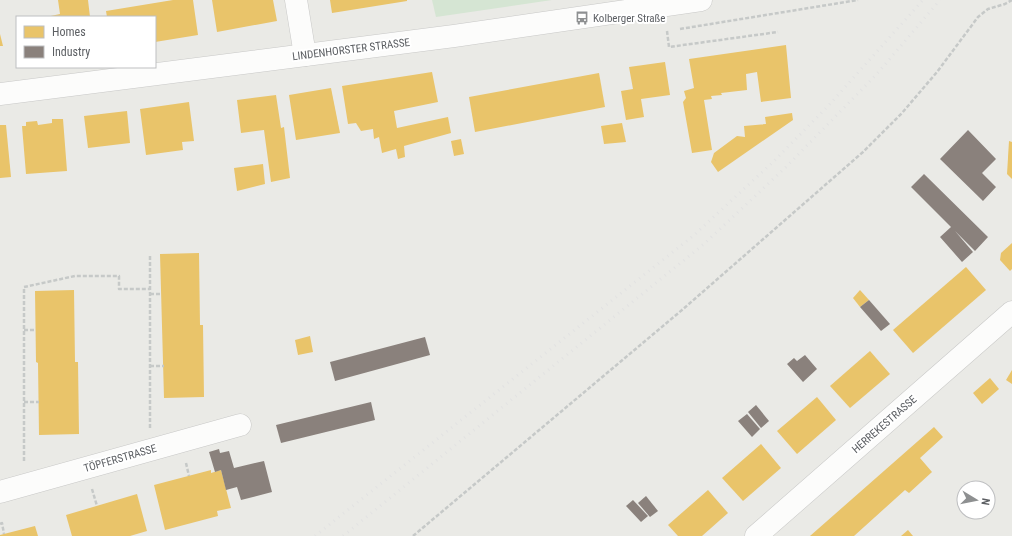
<svg xmlns="http://www.w3.org/2000/svg" width="1012" height="536" font-family="'Roboto Condensed',sans-serif">
  <style>
    .green { fill: #d5e5d3 }
    .homes { fill: #e9c46a }
    .industry { fill: #8a817c }
    .lines { fill: none; stroke-linecap: round; stroke-linejoin: round }
    .minor-casing { stroke: #c8c8c7; stroke-width: 23 }
    .path { stroke: #c6c9c8; stroke-width: 2.5; stroke-dasharray: 4 2; stroke-linecap: butt }
    .minor { stroke: #fcfcfb; stroke-width: 22 }
    .rail { stroke: #e2e2e2; stroke-width: 3; stroke-dasharray: 1 5; stroke-linecap: butt }
    .labels { text-anchor: middle; stroke-width: 4; stroke-linejoin: round; paint-order: stroke }
    .poi-label { font-size: 11px; fill: #5c5f63; stroke: #fff; text-anchor: start }
    .street-label { font-size: 11px; fill: #5c5f63; stroke: #fff }
  </style>
  <rect width="100%" height="100%" fill="#eaeae6"/>
  <polygon class="green" points="432,0 552,0 436,17"/>
  <g class="homes">
    <polygon points="58,0 88,0 90,17 46,17 60,14"/>
    <polygon points="173,0 193,0 198,35 155,42 155,17 107,17 106,11"/>
    <polygon points="212,0 273,0 277,21 217,32"/>
    <polygon points="330,0 407,0 407,1 332,13"/>
    <polygon points="0,34 3,46 0,46"/>
    <polygon points="786,45 791,98 761,102 757,72 746,74 747,90 721,93 722,95 711,96 712,99 704,100 712,150 692,153 683,102 686,98 684,91 694,88 689,59"/>
    <polygon points="665,62 670,95 641,99 644,117 626,120 621,91 633,89 629,67"/>
    <polygon points="432,72 438,102 394,111 397,128 448,117 451,133 404,146 405,157 398,159 396,149 382,153 379,137 374,139 373,129 361,131 356,123 348,124 342,86"/>
    <polygon points="599,73 605,107 475,132 469,97"/>
    <polygon points="331,88 340,133 296,140 289,95"/>
    <polygon points="276,95 281,128 284,127 290,178 271,182 264,130 241,133 237,100"/>
    <polygon points="189,102 194,141 182,142 183,150 146,155 140,109"/>
    <polygon points="127,111 130,143 88,148 84,116"/>
    <polygon points="792,113 793,120 718,172 711,162 714,153 737,136 745,137 744,126 766,124 765,117"/>
    <polygon points="52,119 63,119 67,171 26,174 22,126 26,126 26,122 37,121 38,125 52,123"/>
    <polygon points="622,123 626,142 604,144 601,126"/>
    <polygon points="0,125 6,125 11,177 0,178"/>
    <polygon points="461,139 464,154 454,156 451,141"/>
    <polygon points="1009,141 1012,142 1012,179 1007,174"/>
    <polygon points="263,164 265,184 237,191 234,168"/>
    <polygon points="1012,243 1012,269 1010,271 1000,260 1001,253"/>
    <polygon points="199,253 200,325 203,325 204,397 164,398 160,254"/>
    <polygon points="966,267 986,290 913,353 893,330"/>
    <polygon points="74,290 75,362 78,362 79,434 39,435 38,363 36,362 35,291"/>
    <polygon points="860,290 869,300 860,307 853,298"/>
    <polygon points="310,336 313,352 298,355 295,340"/>
    <polygon points="870,351 890,374 850,408 830,386"/>
    <polygon points="1012,370 1012,384 1006,380"/>
    <polygon points="990,378 999,389 982,404 973,393"/>
    <polygon points="817,397 836,420 797,454 777,431"/>
    <polygon points="934,427 943,437 920,458 932,472 909,493 905,490 854,536 810,536"/>
    <polygon points="761,444 781,468 743,501 722,478"/>
    <polygon points="211,470 211,473 221,470 231,508 217,511 218,516 165,530 154,485"/>
    <polygon points="708,490 728,513 702,536 678,536 668,525"/>
    <polygon points="137,494 147,531 130,536 72,536 66,515"/>
    <polygon points="35,526 38,536 0,536 0,535"/>
    <polygon points="908,530 913,536 901,536"/>
  </g>
  <g class="industry">
    <polygon points="968,130 996,159 982,173 996,187 983,201 940,159"/>
    <polygon points="924,174 988,237 975,251 955,231 973,252 962,262 940,237 951,227 911,187"/>
    <polygon points="869,300 890,324 881,331 860,307"/>
    <polygon points="425,337 430,355 335,381 330,362"/>
    <polygon points="805,355 817,369 803,382 787,364 794,358 797,361"/>
    <polygon points="371,402 375,420 281,443 276,425"/>
    <polygon points="756,405 769,421 761,428 748,412"/>
    <polygon points="747,414 760,429 752,437 738,421"/>
    <polygon points="219,449 220,453 229,451 234,468 264,461 272,492 241,500 237,487 226,490 221,470 215,472 209,452"/>
    <polygon points="646,496 658,511 650,517 638,503"/>
    <polygon points="633,500 648,516 641,522 626,506"/>
  </g>
  <g class="lines">
    <g class="minor-casing">
      <g id="minor">
        <polyline points="296,0 305,55"/>
        <polyline points="0,94 454,36 701,0"/>
        <polyline points="0,492 240,425"/>
        <polyline points="756,536 1012,312"/>
      </g>
    </g>
    <g class="path">
      <polyline points="680,29 858,0"/>
      <polyline points="667,31 669,47 778,32"/>
      <polyline points="150,294 160,294"/>
      <polyline points="24,330 35,330"/>
      <polyline points="150,366 164,366"/>
      <polyline points="24,402 39,402"/>
      <polyline points="150,428 150,255"/>
      <polyline points="24,461 24,287 75,276 119,276 119,289 150,289"/>
      <polyline points="186,463 189,476"/>
      <polyline points="92,489 97,506"/>
      <polyline points="0,524 2,523 4,534"/>
      <polyline points="413,536 682,310 863,152 902,113 937,72 978,17 988,9 1005,4 1012,0"/>
    </g>
    <use href="#minor" class="minor"/>
    <g class="rail">
      <polyline points="315,536 693,236 773,162 829,105 923,0"/>
      <polyline points="343,536 704,244 786,167 876,75 940,0"/>
    </g>
  </g>
  <defs>
    <g id="bus-bare" transform="scale(1.08)"><path d="M-5-6H5V4H4V6H2V4H-2V6H-4V4H-5ZM-3.5-4V0h7V-4ZM-3.5 1.2v1.5H-2V1.2ZM2 1.2v1.5H3.5V1.2Z" fill="#8e9091" stroke="#fff" stroke-width="2.5" paint-order="stroke"/></g>
  </defs>
  <g fill-rule="evenodd">
    <use href="#bus-bare" x="582" y="18"/>
  </g>
  <g class="labels">
    <g class="poi-label">
      <text x="593" y="22">Kolberger Straße</text>
    </g>
    <g class="street-label">
      <text transform="translate(351 49) rotate(-7)" y="4">LINDENHORSTER STRASSE</text>
      <text transform="translate(884 424) rotate(-41)" y="4">HERREKESTRASSE</text>
      <text transform="translate(120 458) rotate(-16)" y="4">TÖPFERSTRASSE</text>
    </g>
  </g>
  <rect x="16" y="16" width="140" height="52" fill="#ffffff" stroke="#bebfc1"/>
  <rect x="24" y="26" width="20" height="12" fill="#e9c46a" stroke="#bebfc1"/>
  <text x="52" y="36" font-size="12" fill="#5c5f63">Homes</text>
  <rect x="24" y="46" width="20" height="12" fill="#8a817c" stroke="#bebfc1"/>
  <text x="52" y="56" font-size="12" fill="#5c5f63">Industry</text>
  <g transform="translate(976 500) rotate(100)"><circle r="19" fill="#ffffff" stroke="#bebfc1"/>
  <path d="M0-3L7 15L0 10L-7 15Z" fill="#8e9091"/>
  <text y="-6" font-size="11" font-weight="bold" text-anchor="middle" fill="#5c5f63">N</text>
  </g>
</svg>
